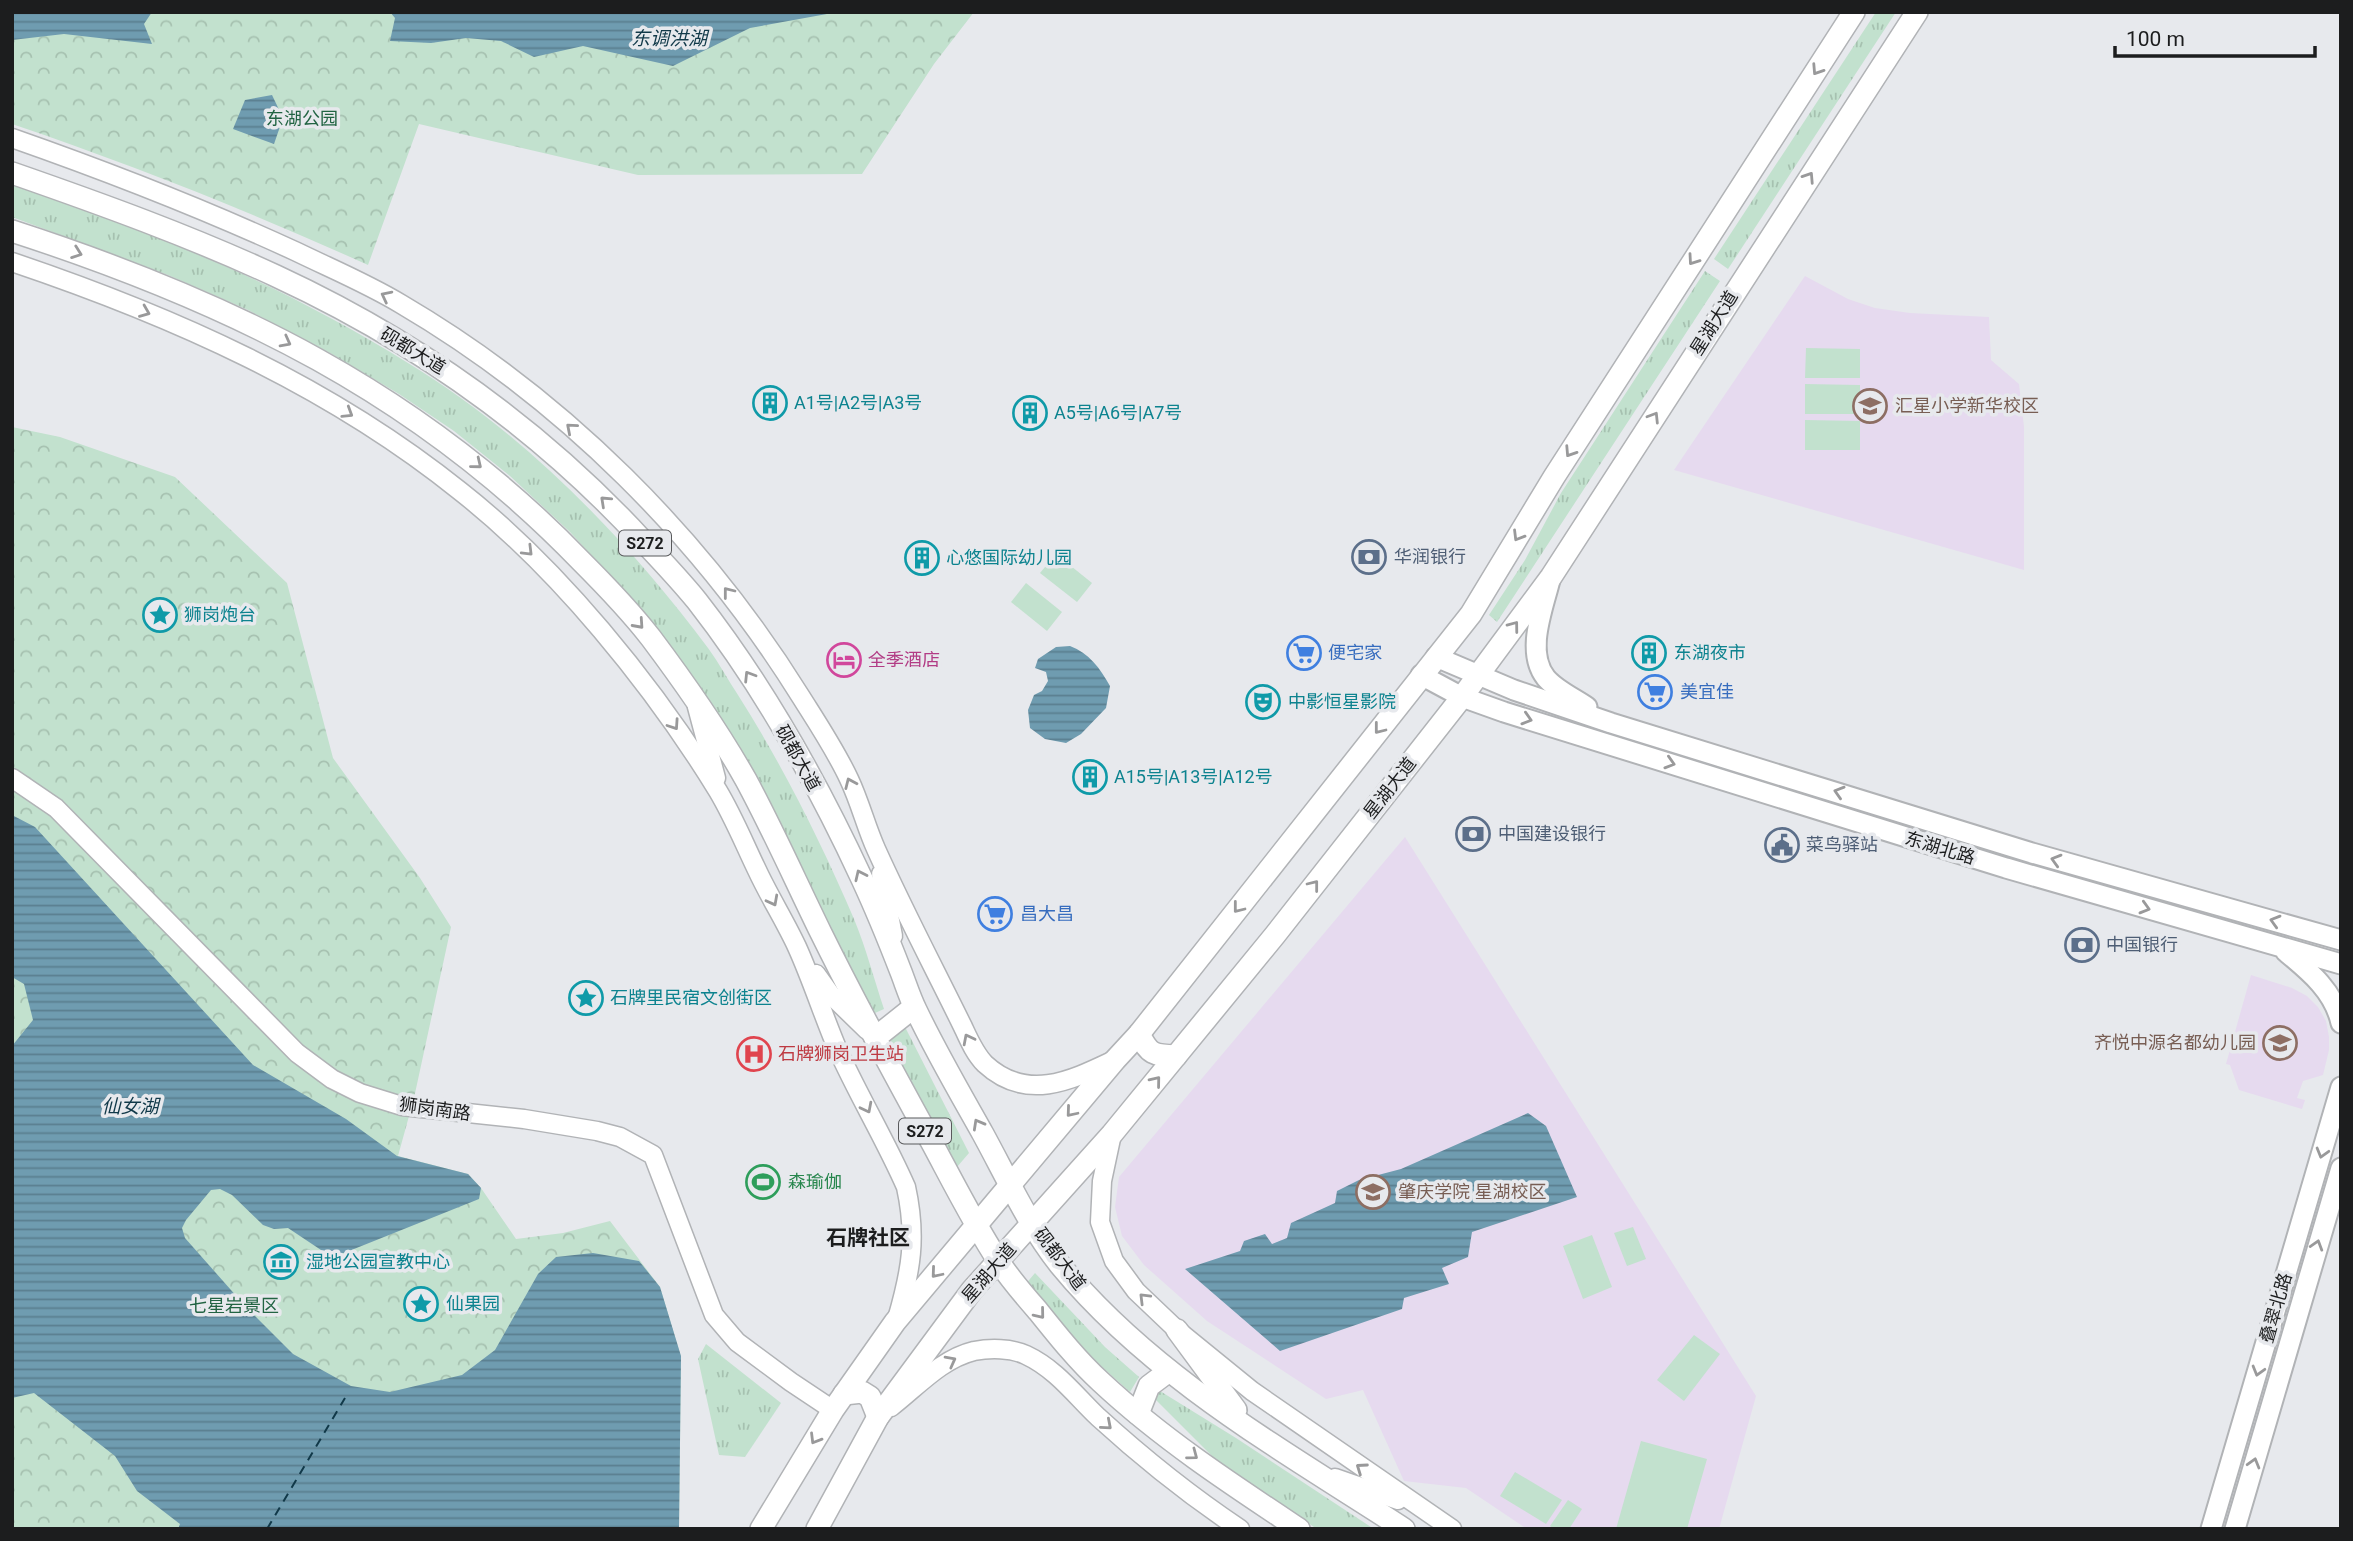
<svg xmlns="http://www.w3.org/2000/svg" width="2353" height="1541" font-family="Roboto,'Noto Sans SC',sans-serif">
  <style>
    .education { fill: #e6daef }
    .grass { fill: url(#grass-tufts) }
    .forest { fill: url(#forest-crowns) }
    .garden { fill: #c2e1ce }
    .water { fill: url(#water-rules) }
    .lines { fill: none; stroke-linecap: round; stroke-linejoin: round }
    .ferry { stroke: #113949; stroke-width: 2; stroke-dasharray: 9 7; stroke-linecap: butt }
    .tertiary-casing { stroke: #b1b3b6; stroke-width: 21 }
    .secondary-casing { stroke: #b1b3b6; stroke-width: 23 }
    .primary-casing { stroke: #b1b3b6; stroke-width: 24 }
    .tertiary { stroke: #fff; stroke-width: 18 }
    .secondary { stroke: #fff; stroke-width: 19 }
    .primary { stroke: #fff; stroke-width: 21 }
    .oneway { stroke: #99999a }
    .labels { text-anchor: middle; stroke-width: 7; stroke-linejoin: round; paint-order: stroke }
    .shield { fill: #e7e9ed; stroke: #595a5c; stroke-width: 2 }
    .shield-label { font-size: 16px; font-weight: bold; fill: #1c1d1e }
    .park-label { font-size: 18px; fill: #226443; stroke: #e7e9ed }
    .street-label { font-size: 18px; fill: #1c1d1e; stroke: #e7e9ed }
    .culture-label { font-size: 18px; fill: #0d838f; stroke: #e7e9ed; text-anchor: start }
    .education-label { font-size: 18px; fill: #785e54; stroke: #e7e9ed; text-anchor: start }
    .service-label { font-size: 18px; fill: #4e5e75; stroke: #e7e9ed; text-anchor: start }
    .shop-label { font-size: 18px; fill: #366cbe; stroke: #e7e9ed; text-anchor: start }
    .hotel-label { font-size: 18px; fill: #b23c85; stroke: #e7e9ed; text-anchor: start }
    .health-label { font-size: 18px; fill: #be3a42; stroke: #e7e9ed; text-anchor: start }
    .leisure-label { font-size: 18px; fill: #27864d; stroke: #e7e9ed; text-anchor: start }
    .water-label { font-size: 19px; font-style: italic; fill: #113949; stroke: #e7e9ed }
    .quarter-label { font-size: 21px; font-weight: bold; fill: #1c1d1e; stroke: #e7e9ed }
  </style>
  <defs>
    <pattern id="grass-tufts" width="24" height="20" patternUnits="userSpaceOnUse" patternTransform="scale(1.75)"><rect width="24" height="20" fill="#c2e1ce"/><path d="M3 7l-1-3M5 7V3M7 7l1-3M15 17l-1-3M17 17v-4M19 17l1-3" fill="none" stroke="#a6c1b0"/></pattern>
    <pattern id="forest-crowns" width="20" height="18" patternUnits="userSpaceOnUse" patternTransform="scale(1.75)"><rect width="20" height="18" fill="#c2e1ce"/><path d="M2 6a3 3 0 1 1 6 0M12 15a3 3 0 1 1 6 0" fill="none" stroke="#a6c1b0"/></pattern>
    <pattern id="water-rules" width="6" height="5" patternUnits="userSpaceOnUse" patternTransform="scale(1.75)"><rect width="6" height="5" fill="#6f9cb0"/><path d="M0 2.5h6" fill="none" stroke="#5a7f8f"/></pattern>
  </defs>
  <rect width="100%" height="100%" fill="#e7e9ed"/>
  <g class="education">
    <polygon points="1805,276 1848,299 1875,308 1910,313 1989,317 1991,360 2019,384 2024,427 2024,570 1674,470"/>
    <polygon points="1405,837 1756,1396 1719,1529 1527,1529 1466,1488 1404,1481 1363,1390 1326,1399 1207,1321 1144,1265 1122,1236 1115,1207 1119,1177"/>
    <polygon points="2251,975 2292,988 2307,996 2318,1007 2326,1021 2329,1037 2329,1050 2323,1075 2303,1081 2297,1098 2305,1100 2302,1109 2239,1090 2230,1065 2226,1064"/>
  </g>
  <g class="grass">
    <polygon points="1876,12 1896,12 1728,269 1714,259"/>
    <path d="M 12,184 C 67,204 123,223 178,246 C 257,278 335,318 408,363 C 525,434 626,538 708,648 C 719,663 728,680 738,695 C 783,766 821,842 854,919 C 866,948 874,979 884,1009 L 875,1013 L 627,595 L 570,532 L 510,476 L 454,431 L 399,394 L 330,353 L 248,310 L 168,275 L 12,217 Z"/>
    <polygon points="1705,271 1720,281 1497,622 1489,615 1525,560 1561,493"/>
    <polygon points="903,1023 969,1153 957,1167 925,1111 888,1035"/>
    <polygon points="1035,1273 1105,1347 1139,1377 1130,1392 1093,1359 1024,1286"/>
    <polygon points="706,1344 781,1403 745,1457 719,1455 698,1359"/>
    <polygon points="1160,1391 1236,1438 1374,1529 1317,1529 1221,1465 1155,1399"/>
  </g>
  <g class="forest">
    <path d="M 12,12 L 974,12 L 934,64 L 862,174 L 638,175 L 419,124 L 368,265 C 251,212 133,165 12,124 Z"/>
    <polygon points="12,427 60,437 175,477 287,583 333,758 420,878 451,927 414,1098 398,1156 468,1174 481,1188 516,1239 563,1233 610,1221 660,1287 681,1357 679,1529 12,1529"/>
  </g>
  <g class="garden">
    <polygon points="1806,348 1860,349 1860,378 1805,378"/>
    <polygon points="1805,384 1860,385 1860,414 1805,414"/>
    <polygon points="1805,420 1860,421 1860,450 1805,450"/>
    <polygon points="1056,554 1092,583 1077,602 1040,573"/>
    <polygon points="1026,583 1062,612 1047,631 1011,602"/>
    <polygon points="1633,1227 1646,1259 1627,1266 1614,1233"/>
    <polygon points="1592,1235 1612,1287 1583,1299 1563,1246"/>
    <polygon points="1694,1335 1720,1354 1684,1401 1657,1380"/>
    <polygon points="1641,1441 1707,1459 1687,1529 1616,1529"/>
    <polygon points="1515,1472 1562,1500 1546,1524 1500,1496"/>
    <polygon points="1568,1500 1582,1509 1569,1529 1554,1529 1550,1526"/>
  </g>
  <g class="water">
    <polygon points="12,12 152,12 144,24 152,44 64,34 12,40"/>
    <polygon points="390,12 838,12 750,28 673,66 583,46 534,57 501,41 466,38 431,43 390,41 395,18"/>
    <polygon points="272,95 283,118 274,144 233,129 245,100"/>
    <path d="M 1070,646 C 1089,653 1100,668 1110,686 L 1106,708 L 1081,734 L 1066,743 L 1045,739 L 1030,728 L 1028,710 L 1034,695 L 1042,691 L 1048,681 L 1046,672 L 1035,668 L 1038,659 L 1056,647 Z"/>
    <polygon points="12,815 35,827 253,1065 346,1119 397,1156 468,1174 481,1188 479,1199 344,1253 327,1254 288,1228 274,1229 263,1225 232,1195 220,1189 211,1190 186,1220 182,1228 185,1238 246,1307 293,1354 351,1386 390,1392 462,1375 495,1350 538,1274 556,1257 593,1253 639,1261 660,1287 681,1356 679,1529 178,1529 180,1524 137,1491 115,1456 34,1393 12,1398 12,1046 33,1020 24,984 12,977"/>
    <polygon points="1528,1113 1546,1126 1577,1197 1472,1232 1468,1257 1442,1268 1449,1284 1404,1298 1402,1309 1280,1351 1185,1269 1240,1251 1244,1241 1265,1234 1272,1244 1287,1238 1291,1223 1335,1203 1337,1191 1359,1180 1401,1169"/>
  </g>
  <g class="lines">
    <polyline class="ferry" points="267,1529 345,1398"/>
    <g class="tertiary-casing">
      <g id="tertiary">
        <path d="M 12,138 C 109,172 204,209 297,252 C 332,269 368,284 401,304 C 563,399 702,538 801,697 C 818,724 836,751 849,779 C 860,802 866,827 876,849 C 903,909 934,968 963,1027 C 969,1040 975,1054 985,1064 C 1026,1102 1070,1081 1112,1061"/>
        <path d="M 12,262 C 172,316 328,385 460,491 C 558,568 653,685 718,791 C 733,816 744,843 757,870 C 769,896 785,921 797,947 C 812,980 823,1015 837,1048 C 858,1095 885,1139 906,1187 C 917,1237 911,1271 897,1319"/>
        <polyline points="697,707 716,778"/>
        <polyline points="12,778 56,808 297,1053 332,1079 360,1093 402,1106 524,1119 597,1131 620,1137 653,1155 714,1315 737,1342 791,1382 833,1410"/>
        <polyline points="881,874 893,936"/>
        <polyline points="816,974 831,995 867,1030"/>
        <polyline points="1112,1134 1102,1181 1100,1222 1114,1261 1136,1291 1177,1330 1252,1391 1452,1529"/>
        <path d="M 891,1407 C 917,1387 941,1359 974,1351 C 990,1348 1011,1348 1026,1355 C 1056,1369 1075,1395 1098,1417 C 1143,1458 1189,1495 1240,1529"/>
        <polyline points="1335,1478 1398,1500"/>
      </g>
    </g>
    <g class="secondary-casing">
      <g id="secondary">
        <path d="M 1550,580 C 1543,609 1525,652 1546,678 C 1556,690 1574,698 1587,707"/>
        <polyline points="1436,657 1514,690 1611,723 2032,853 2341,940"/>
        <polyline points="1421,675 1462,697 1504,712 2006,868 2341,964"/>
        <path d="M 2286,952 C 2309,971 2334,991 2341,1023"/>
        <polyline points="2211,1529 2341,1087"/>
        <polyline points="2235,1529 2341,1168"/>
      </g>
    </g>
    <g class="primary-casing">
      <g id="primary">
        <path d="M 12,173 C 101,204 190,236 276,276 C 414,340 540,429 643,541 C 661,560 680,580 697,601 C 761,683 818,784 862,879 C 876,909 889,941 901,972 C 906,985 910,998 916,1010 C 936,1052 960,1093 983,1134 C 1007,1178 1029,1226 1060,1265 C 1152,1377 1284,1451 1404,1529"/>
        <path d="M 12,231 C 231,302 419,393 581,561 C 605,585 630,611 651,638 C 684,682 719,732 746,780 C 773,830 796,882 821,933 C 856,1004 894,1074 932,1143 C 953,1182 973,1222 997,1259 C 1009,1278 1024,1295 1038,1311 C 1058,1336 1078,1361 1101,1382 C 1161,1438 1231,1484 1299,1529"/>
        <path d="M 1139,1034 C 1150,1055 1153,1055 1176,1056"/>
        <polyline points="875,1038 914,1007"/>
        <polyline points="1177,1330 1236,1410"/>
        <polyline points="844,1394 862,1392 870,1397 878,1417"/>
        <polyline points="1138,1414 1149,1386 1169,1371"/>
        <polyline points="761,1529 833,1410 895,1322 1115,1060 1139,1034 1471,614 1554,477 1854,12"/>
        <polyline points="817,1529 878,1417 972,1290 1112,1134 1275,935 1462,697 1551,577 1917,12"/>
      </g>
    </g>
    <use href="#tertiary" class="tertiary"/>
    <use href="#secondary" class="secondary"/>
    <use href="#primary" class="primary"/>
  </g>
  <defs><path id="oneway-chevron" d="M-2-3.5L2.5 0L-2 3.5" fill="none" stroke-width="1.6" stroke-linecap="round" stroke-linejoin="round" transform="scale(1.75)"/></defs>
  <g class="oneway">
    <use href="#oneway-chevron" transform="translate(1817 70) rotate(123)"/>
    <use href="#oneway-chevron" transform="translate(1809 177) rotate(-57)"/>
    <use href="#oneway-chevron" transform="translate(77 253) rotate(20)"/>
    <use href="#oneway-chevron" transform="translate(1693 260) rotate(125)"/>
    <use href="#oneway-chevron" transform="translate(386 296) rotate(-153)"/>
    <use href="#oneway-chevron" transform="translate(145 312) rotate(22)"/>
    <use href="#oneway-chevron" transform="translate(286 342) rotate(28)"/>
    <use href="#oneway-chevron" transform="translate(348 413) rotate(32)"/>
    <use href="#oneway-chevron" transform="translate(1654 417) rotate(-58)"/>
    <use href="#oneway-chevron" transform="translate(571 428) rotate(-139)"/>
    <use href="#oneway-chevron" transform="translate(1570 452) rotate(123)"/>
    <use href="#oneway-chevron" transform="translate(477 464) rotate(39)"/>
    <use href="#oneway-chevron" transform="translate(605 501) rotate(-137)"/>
    <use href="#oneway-chevron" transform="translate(1518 536) rotate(121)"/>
    <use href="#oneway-chevron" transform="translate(528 551) rotate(45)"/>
    <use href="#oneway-chevron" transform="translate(728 592) rotate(-128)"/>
    <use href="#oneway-chevron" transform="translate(639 624) rotate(48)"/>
    <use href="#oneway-chevron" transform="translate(1514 626) rotate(-53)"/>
    <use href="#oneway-chevron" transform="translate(749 676) rotate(-122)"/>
    <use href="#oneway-chevron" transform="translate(1527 719) rotate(17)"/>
    <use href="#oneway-chevron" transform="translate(674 725) rotate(56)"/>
    <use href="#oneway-chevron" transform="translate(1379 729) rotate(128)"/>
    <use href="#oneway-chevron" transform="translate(1670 763) rotate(17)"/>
    <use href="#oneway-chevron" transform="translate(850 783) rotate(-114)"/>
    <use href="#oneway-chevron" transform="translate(1839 792) rotate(-163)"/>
    <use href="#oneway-chevron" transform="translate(2056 860) rotate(-164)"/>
    <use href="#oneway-chevron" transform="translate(860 875) rotate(-115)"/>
    <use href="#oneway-chevron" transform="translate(1314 885) rotate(-52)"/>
    <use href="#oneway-chevron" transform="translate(773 901) rotate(62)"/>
    <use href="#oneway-chevron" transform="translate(1238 908) rotate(128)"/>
    <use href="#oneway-chevron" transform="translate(2145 908) rotate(16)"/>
    <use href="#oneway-chevron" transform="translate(2275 921) rotate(-164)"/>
    <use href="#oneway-chevron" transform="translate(968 1039) rotate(-117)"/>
    <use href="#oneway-chevron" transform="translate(1156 1081) rotate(-51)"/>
    <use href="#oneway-chevron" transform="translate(867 1108) rotate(63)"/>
    <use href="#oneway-chevron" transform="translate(1071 1112) rotate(130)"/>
    <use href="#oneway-chevron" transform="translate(978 1124) rotate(-119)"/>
    <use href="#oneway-chevron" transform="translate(2322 1153) rotate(106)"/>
    <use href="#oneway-chevron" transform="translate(2317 1245) rotate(-73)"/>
    <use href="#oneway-chevron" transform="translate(936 1273) rotate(130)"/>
    <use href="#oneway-chevron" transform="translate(1144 1298) rotate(-135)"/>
    <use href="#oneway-chevron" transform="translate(1040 1314) rotate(51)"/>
    <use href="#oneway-chevron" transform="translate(951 1361) rotate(-28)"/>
    <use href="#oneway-chevron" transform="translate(2258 1371) rotate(106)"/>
    <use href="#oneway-chevron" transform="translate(1107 1425) rotate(41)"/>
    <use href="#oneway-chevron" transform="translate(815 1439) rotate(121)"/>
    <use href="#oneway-chevron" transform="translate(1193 1455) rotate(37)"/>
    <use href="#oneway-chevron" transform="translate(2254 1463) rotate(-74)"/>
    <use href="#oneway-chevron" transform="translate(1361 1468) rotate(-145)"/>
  </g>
  <defs>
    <g id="building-ring" transform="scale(1.75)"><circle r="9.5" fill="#e7e9ed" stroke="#0f9aa8" stroke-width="1.5"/><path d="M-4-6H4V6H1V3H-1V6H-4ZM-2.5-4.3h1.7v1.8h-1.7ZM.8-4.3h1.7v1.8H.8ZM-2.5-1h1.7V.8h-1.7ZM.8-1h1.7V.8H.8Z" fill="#0f9aa8"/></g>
    <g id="school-ring" transform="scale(1.75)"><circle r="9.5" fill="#e7e9ed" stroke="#8d6e63" stroke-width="1.5"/><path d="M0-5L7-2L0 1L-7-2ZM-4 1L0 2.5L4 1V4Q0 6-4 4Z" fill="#8d6e63"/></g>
    <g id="bank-ring" transform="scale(1.75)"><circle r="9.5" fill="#e7e9ed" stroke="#5c6f8a" stroke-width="1.5"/><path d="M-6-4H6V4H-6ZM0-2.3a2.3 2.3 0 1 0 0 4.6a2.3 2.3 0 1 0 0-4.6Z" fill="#5c6f8a"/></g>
    <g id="sight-ring" transform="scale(1.75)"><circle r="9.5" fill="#e7e9ed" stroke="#0f9aa8" stroke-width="1.5"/><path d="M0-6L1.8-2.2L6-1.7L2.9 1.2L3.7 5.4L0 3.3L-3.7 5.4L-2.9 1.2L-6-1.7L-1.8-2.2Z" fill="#0f9aa8"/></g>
    <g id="supermarket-ring" transform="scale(1.75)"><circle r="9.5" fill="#e7e9ed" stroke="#3f7fe0" stroke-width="1.5"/><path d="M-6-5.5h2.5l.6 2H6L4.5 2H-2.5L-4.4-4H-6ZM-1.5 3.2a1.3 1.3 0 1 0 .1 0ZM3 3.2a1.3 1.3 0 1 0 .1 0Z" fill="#3f7fe0"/></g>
    <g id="hotel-ring" transform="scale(1.75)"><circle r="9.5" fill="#e7e9ed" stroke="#d1479c" stroke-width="1.5"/><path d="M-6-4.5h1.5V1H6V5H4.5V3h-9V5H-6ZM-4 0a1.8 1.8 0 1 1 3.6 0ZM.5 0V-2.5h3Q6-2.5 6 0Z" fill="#d1479c"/></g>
    <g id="theatre-ring" transform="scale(1.75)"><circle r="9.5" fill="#e7e9ed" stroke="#0f9aa8" stroke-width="1.5"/><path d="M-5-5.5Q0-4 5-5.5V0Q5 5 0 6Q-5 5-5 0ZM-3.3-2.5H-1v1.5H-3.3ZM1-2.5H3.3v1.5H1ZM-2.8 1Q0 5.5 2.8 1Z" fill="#0f9aa8"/></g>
    <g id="civic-ring" transform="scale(1.75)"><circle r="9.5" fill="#e7e9ed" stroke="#5c6f8a" stroke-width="1.5"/><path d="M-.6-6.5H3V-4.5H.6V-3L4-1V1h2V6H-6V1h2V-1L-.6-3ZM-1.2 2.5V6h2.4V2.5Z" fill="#5c6f8a"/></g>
    <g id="hospital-ring" transform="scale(1.75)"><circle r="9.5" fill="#e7e9ed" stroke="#e0444e" stroke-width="1.5"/><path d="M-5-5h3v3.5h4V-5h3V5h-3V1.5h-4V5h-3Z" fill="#e0444e"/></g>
    <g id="stadium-ring" transform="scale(1.75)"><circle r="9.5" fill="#e7e9ed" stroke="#2e9e5b" stroke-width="1.5"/><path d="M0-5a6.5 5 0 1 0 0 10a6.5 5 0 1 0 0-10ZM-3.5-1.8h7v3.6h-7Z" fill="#2e9e5b"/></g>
    <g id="university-ring" transform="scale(1.75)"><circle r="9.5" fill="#e7e9ed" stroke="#8d6e63" stroke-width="1.5"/><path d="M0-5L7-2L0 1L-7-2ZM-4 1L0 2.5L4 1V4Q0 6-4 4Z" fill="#8d6e63"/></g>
    <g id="museum-ring" transform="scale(1.75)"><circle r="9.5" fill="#e7e9ed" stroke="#0f9aa8" stroke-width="1.5"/><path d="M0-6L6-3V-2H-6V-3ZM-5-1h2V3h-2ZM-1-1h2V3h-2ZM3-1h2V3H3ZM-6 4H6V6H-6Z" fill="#0f9aa8"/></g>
  </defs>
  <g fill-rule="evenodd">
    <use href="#building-ring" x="770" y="403"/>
    <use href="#school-ring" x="1870" y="406"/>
    <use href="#building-ring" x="1030" y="413"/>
    <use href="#bank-ring" x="1369" y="557"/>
    <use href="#building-ring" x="922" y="558"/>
    <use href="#sight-ring" x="160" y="615"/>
    <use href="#supermarket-ring" x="1304" y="653"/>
    <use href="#building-ring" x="1649" y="653"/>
    <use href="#hotel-ring" x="844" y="660"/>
    <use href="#supermarket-ring" x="1655" y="692"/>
    <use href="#theatre-ring" x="1263" y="702"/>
    <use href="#building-ring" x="1090" y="777"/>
    <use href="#bank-ring" x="1473" y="834"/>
    <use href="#civic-ring" x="1782" y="845"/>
    <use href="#supermarket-ring" x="995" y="914"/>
    <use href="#bank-ring" x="2082" y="945"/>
    <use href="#sight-ring" x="586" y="998"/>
    <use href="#school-ring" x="2280" y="1043"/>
    <use href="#hospital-ring" x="754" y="1054"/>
    <use href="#stadium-ring" x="763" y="1182"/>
    <use href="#university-ring" x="1373" y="1192"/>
    <use href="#museum-ring" x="281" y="1262"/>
    <use href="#sight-ring" x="421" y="1304"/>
  </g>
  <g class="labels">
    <g class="shield">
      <rect x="619" y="530.5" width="52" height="25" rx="5"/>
      <rect x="899" y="1118.5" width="52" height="25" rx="5"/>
    </g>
    <g class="shield-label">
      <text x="645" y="549">S272</text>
      <text x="925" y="1137">S272</text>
    </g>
    <g class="park-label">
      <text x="302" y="125">东湖公园</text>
      <text x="234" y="1312">七星岩景区</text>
    </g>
    <g class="street-label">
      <text transform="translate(1714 323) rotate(-58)" y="6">星湖大道</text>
      <text transform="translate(413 351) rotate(31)" y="6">砚都大道</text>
      <text transform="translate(798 758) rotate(61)" y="6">砚都大道</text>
      <text transform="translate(1390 788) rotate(-52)" y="6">星湖大道</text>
      <text transform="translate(1940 848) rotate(17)" y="6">东湖北路</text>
      <text transform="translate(435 1109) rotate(8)" y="6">狮岗南路</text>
      <text transform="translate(1060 1259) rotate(53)" y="6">砚都大道</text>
      <text transform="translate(989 1273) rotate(-49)" y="6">星湖大道</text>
      <text transform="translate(2276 1308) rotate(-74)" y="6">叠翠北路</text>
    </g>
    <g class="culture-label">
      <text x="794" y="409">A1号|A2号|A3号</text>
      <text x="1054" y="419">A5号|A6号|A7号</text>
      <text x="946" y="564">心悠国际幼儿园</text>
      <text x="184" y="621">狮岗炮台</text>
      <text x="1674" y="659">东湖夜市</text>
      <text x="1288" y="708">中影恒星影院</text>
      <text x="1114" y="783">A15号|A13号|A12号</text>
      <text x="610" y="1004">石牌里民宿文创街区</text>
      <text x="306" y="1268">湿地公园宣教中心</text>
      <text x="446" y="1310">仙果园</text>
    </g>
    <g class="education-label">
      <text x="1895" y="412">汇星小学新华校区</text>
      <text x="2256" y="1049" text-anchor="end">齐悦中源名都幼儿园</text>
      <text x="1398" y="1198">肇庆学院 星湖校区</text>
    </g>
    <g class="service-label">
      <text x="1394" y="563">华润银行</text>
      <text x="1498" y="840">中国建设银行</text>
      <text x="1806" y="851">菜鸟驿站</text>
      <text x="2106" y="951">中国银行</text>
    </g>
    <g class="shop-label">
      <text x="1328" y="659">便宅家</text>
      <text x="1680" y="698">美宜佳</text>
      <text x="1020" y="920">昌大昌</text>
    </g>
    <g class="hotel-label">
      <text x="868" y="666">全季酒店</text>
    </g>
    <g class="health-label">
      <text x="778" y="1060">石牌狮岗卫生站</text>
    </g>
    <g class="leisure-label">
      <text x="788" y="1188">森瑜伽</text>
    </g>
    <g class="water-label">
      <text x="669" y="45">东调洪湖</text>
      <text x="130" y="1113">仙女湖</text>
    </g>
    <g class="quarter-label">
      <text x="868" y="1245">石牌社区</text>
    </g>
  </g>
  <rect width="2353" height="1541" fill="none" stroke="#1c1d1e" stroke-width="28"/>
  <path d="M2115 46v10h200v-10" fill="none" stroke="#1c1d1e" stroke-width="3.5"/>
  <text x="2126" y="46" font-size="21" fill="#1c1d1e" stroke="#e7e9ed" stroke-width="5" paint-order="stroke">100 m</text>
</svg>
